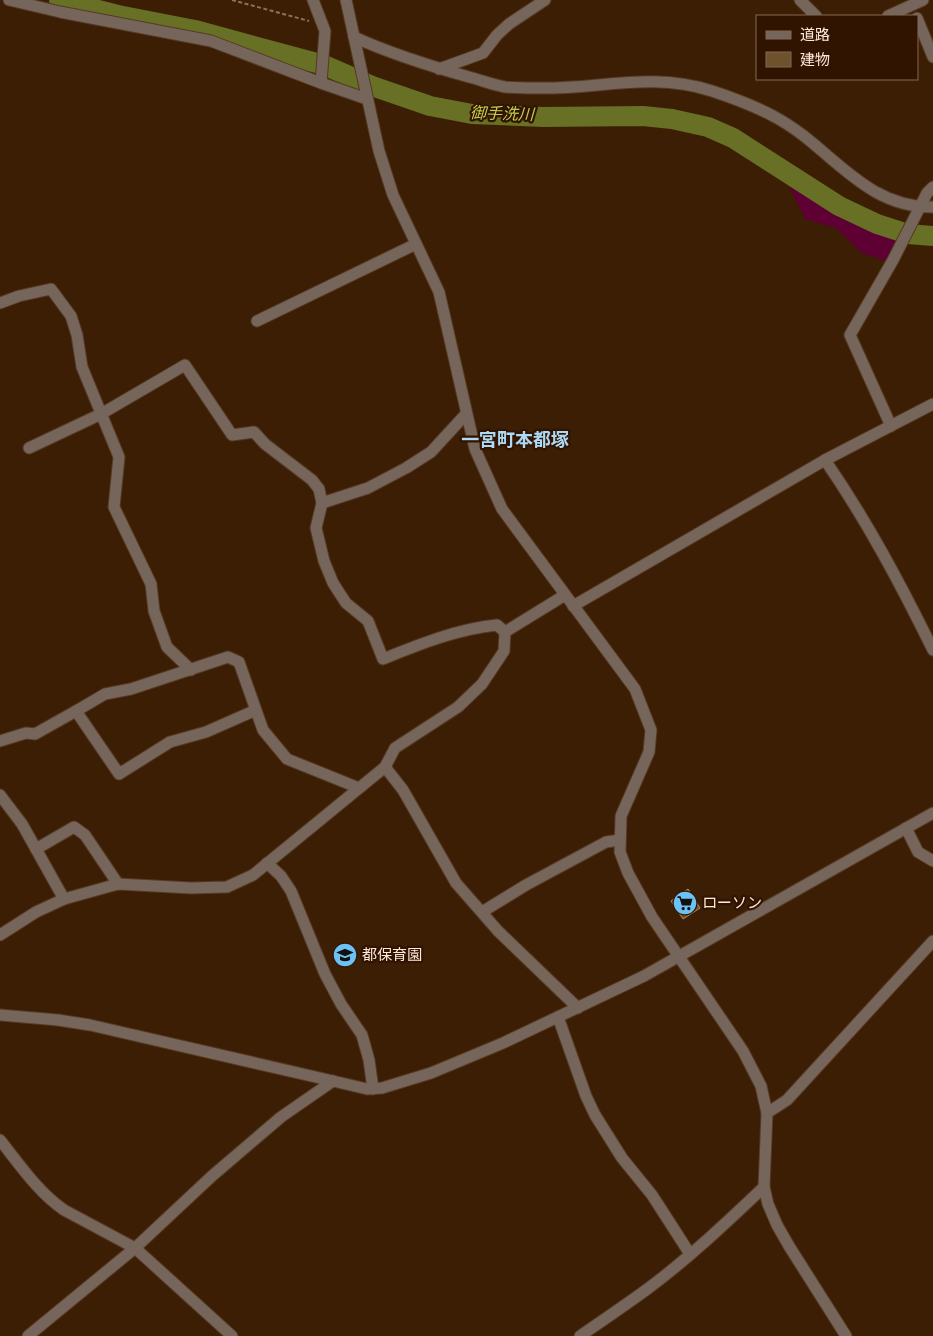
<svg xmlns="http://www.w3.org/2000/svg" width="933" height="1336" font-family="'Crimson Pro','Noto Sans JP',serif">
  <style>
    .green { fill: #5e0033 }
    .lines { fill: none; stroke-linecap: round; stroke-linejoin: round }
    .river { stroke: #677024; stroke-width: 20 }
    .building { fill: #6d522b; stroke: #a58b67 }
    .minor-casing { stroke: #573a23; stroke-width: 13 }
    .path { stroke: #8c725e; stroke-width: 2; stroke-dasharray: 4 2.5; stroke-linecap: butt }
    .minor { stroke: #75655a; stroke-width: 11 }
    .labels { text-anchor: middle; stroke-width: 4.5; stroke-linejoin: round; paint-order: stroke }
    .poi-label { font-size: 15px; fill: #fde8da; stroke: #311400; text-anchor: start }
    .water-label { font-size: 16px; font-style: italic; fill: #c2d24d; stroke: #311400 }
    .quarter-label { font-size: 18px; font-weight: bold; fill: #acd9f4; stroke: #311400 }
  </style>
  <rect width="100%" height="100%" fill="#3c1e05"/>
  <polygon class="green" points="797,186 833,208 888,233 896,240 886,261 862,253 836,228 805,219 790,188"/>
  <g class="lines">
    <polyline class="river" points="59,0 118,15 195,30 324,65 372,86 430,106 472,114 543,117 643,116 672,119 708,127 733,138 839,206 877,224 908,234 933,236"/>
  </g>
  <polygon class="building" points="688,889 700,908 683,919 671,901"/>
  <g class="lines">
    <g class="minor-casing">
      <g id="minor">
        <polyline points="9,0 60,12 211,41 321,83 367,99"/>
        <polyline points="313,0 325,31 321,83"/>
        <polyline points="346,0 379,151 393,195 439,292 475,449 502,509 635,689 651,730 649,752 621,816 620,852 628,873 652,917 743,1051 761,1086 767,1113 764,1187 768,1204 777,1225 789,1246 846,1336"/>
        <polyline points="800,0 816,16"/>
        <polyline points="888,16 923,0"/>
        <polyline points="917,18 933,57"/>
        <path d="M 354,37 C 391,54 430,66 469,77 C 481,80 493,85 505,87 C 515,88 526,88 536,88 C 596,90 651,71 712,91 C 730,97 759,108 775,117 C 830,146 863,208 933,207"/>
        <polyline points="439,69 483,53 497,35 509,24 545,0"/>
        <polyline points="0,303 19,296 51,289 71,316 77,335 82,367 119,457 114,507 151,584 154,611 167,647 191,670"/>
        <polyline points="257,321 416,244"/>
        <polyline points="891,426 850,335 893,260 927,193 933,187"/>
        <path d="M 29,448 L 101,414 L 185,365 L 232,435 L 254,432 L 265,444 L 312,480 L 319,489 L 322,503 L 316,528 L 324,561 L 333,583 L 346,603 L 368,621 L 383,659 C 420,644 457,629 497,625 L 505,632"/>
        <path d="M 825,460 C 867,521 900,583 933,650"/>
        <polyline points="322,503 368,488 406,468 431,452 466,414"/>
        <polyline points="573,606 825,460 933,404"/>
        <polyline points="505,632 565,595"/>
        <polyline points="256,710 206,732 170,742 119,774 76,711 105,694 131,689 228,657 239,662 263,730 287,759 359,788"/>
        <polyline points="0,741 26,733 35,734 76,711"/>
        <polyline points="385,767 403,790 456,883 498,931 578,1008"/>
        <polyline points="0,795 22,824 64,899"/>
        <polyline points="906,828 918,852 933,861"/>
        <polyline points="36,849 74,827 85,835 118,884"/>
        <polyline points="267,863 281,876 291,891 325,974 341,1004 362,1035 369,1060 373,1089"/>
        <polyline points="482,912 526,885 606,842 620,840"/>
        <polyline points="0,935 36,912 64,899 118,884 191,888 227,887 253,875 385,767 395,748 458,707 482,684 504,651 505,632"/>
        <polyline points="0,1015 58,1020 90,1025 333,1081 367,1089 382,1088 431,1073 503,1043 644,976 933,813"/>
        <polyline points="558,1017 586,1096 595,1115 622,1158 652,1195 690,1254"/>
        <polyline points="767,1113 787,1100 933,941"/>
        <path d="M 0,1140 C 20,1165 38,1192 64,1210 L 135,1248 L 232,1336"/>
        <polyline points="28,1336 135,1248 212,1176 281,1117 333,1081"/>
        <path d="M 580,1336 C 602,1321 624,1306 646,1290 C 688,1259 726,1223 764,1187"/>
      </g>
    </g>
    <polyline class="path" points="232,0 309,21"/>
    <use href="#minor" class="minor"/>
  </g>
  <defs>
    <g id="supermarket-disc" transform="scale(1.25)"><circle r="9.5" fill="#6dc2f3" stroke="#311400"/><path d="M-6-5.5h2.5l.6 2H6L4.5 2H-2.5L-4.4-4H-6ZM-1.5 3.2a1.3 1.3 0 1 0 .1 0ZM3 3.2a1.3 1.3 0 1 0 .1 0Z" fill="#111"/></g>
    <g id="school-disc" transform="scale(1.25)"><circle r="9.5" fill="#6dc2f3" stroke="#311400"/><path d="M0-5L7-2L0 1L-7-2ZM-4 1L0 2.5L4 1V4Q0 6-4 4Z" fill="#111"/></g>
  </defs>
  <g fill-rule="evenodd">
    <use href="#supermarket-disc" x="685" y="903"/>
    <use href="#school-disc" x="345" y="955"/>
  </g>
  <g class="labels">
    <g class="poi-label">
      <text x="702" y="908">ローソン</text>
      <text x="362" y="960">都保育園</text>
    </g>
    <g class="water-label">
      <text transform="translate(502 113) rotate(2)" y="6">御手洗川</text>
    </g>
    <g class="quarter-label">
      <text x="515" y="446">一宮町本都塚</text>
    </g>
  </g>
  <rect x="756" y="15" width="162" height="65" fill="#311400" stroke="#836957"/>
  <rect x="766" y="31" width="25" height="8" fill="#75655a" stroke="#836957"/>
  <text x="800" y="40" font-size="15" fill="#fde8da">道路</text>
  <rect x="766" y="52" width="25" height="15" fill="#6d522b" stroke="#836957"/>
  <text x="800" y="65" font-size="15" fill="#fde8da">建物</text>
</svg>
